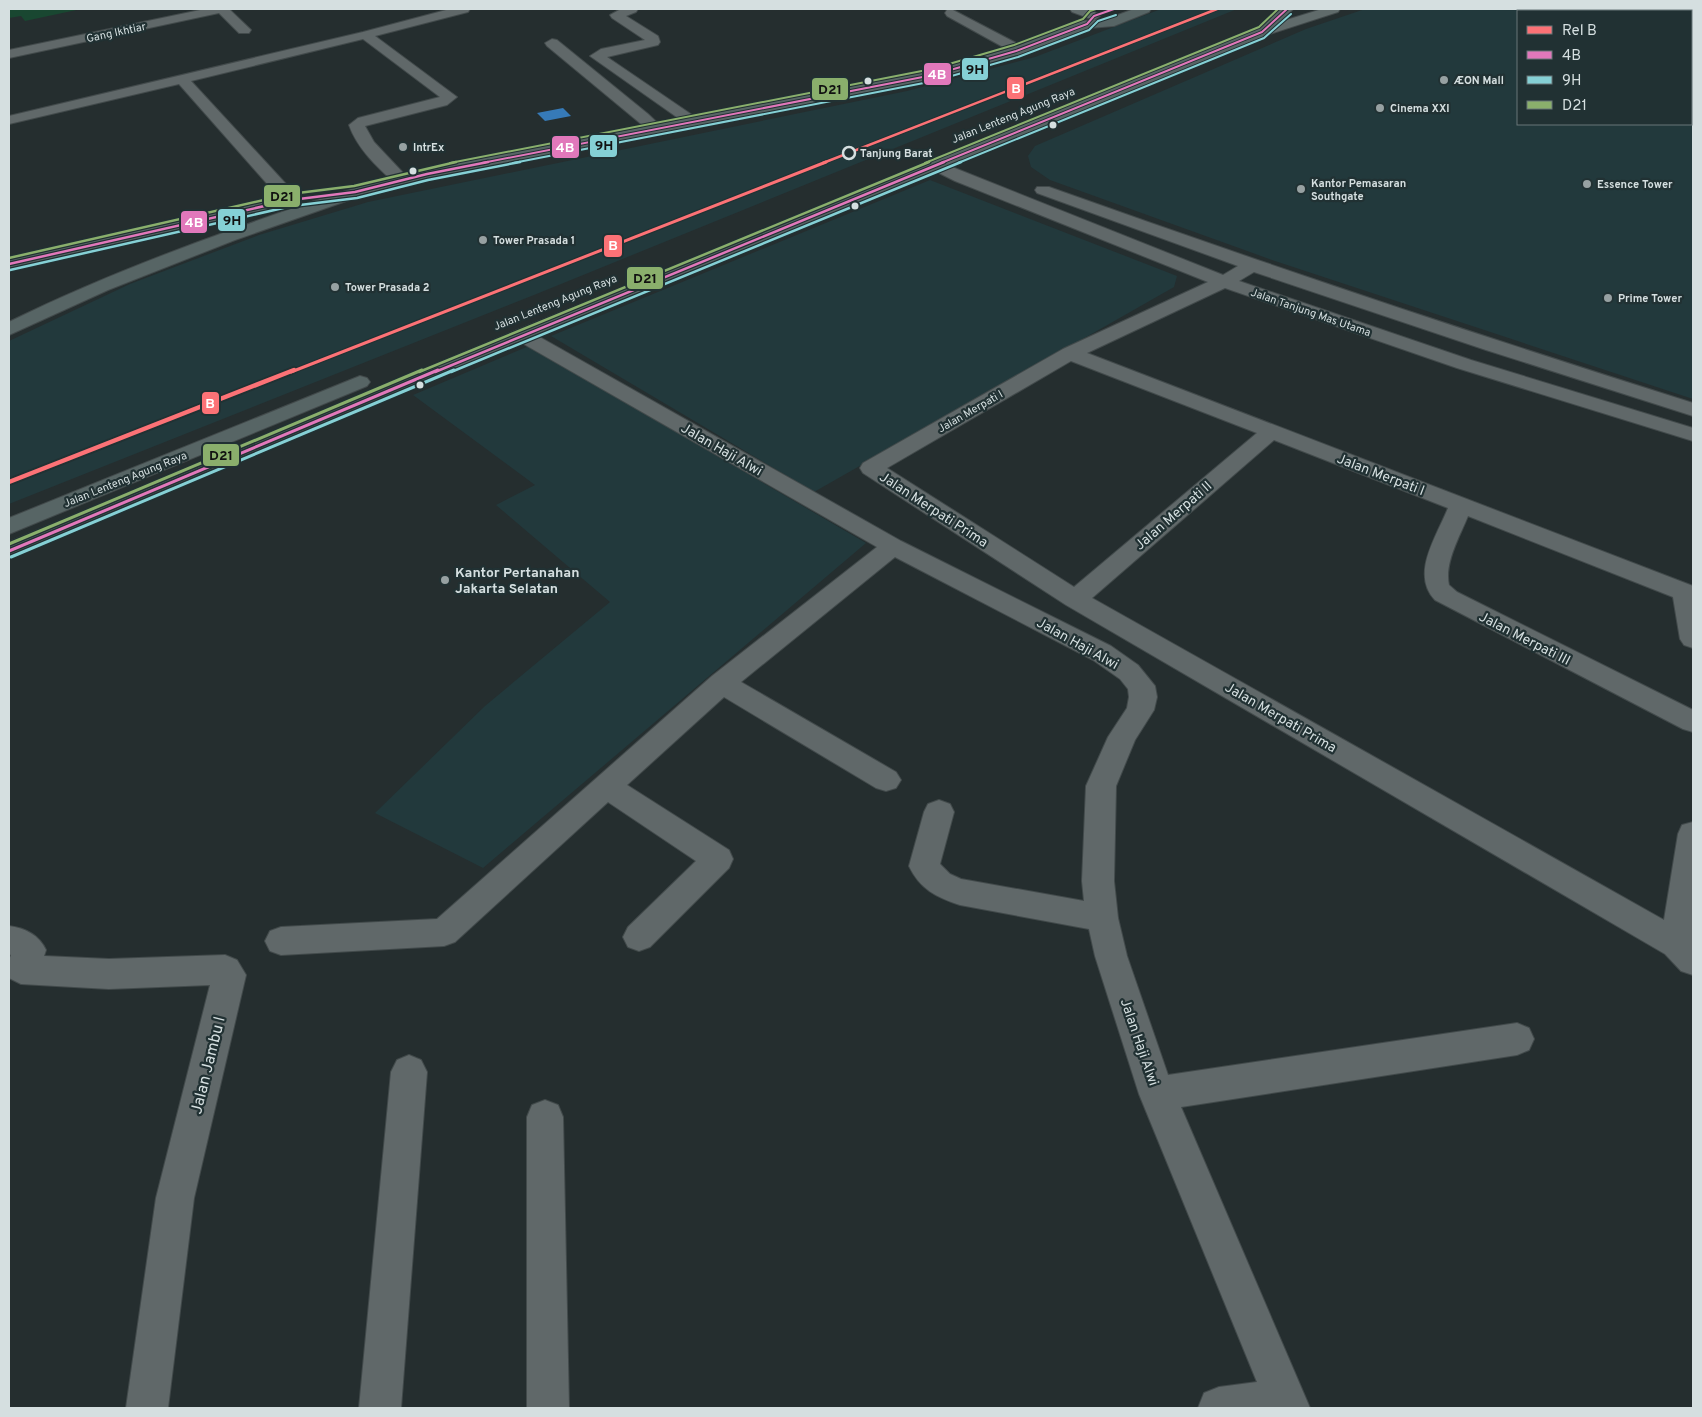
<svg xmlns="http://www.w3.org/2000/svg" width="1702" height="1417" font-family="Overpass,sans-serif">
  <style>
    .built { fill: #22393c; fill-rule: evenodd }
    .green { fill: #194731 }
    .water { fill: #367ab8 }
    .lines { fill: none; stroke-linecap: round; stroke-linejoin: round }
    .street-casing { stroke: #424a4b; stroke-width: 2 }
    .secondary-casing { stroke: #424a4b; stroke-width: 2 }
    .primary-casing { stroke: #424a4b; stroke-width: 2 }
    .street { fill: #606869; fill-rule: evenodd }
    .secondary { fill: #606b6b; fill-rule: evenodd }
    .primary { fill: #576565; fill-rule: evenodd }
    .bus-1-far2-casing { stroke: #213133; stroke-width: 4 }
    .bus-1-far1-casing { stroke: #213133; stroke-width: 5 }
    .bus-1-casing { stroke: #213133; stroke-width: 6 }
    .bus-2-far2-casing { stroke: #213133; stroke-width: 4 }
    .bus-2-far1-casing { stroke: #213133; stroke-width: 5 }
    .bus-2-casing { stroke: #213133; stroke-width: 6 }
    .bus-3-far2-casing { stroke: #213133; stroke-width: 4 }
    .bus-3-far1-casing { stroke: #213133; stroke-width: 5 }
    .bus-3-casing { stroke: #213133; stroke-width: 6 }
    .bus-1-far2 { stroke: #e178bb; stroke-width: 2 }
    .bus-1-far1 { stroke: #e178bb; stroke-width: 2.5 }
    .bus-1 { stroke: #e178bb; stroke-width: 3 }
    .bus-2-far2 { stroke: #85d0d5; stroke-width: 2 }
    .bus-2-far1 { stroke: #85d0d5; stroke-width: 2.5 }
    .bus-2 { stroke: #85d0d5; stroke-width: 3 }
    .bus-3-far2 { stroke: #8aaf6c; stroke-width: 2 }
    .bus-3-far1 { stroke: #8aaf6c; stroke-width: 2.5 }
    .bus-3 { stroke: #8aaf6c; stroke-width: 3 }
    .rail-1-far2-casing { stroke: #213133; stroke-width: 4.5 }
    .rail-1-far1-casing { stroke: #213133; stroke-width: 5.5 }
    .rail-1-casing { stroke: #213133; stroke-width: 8 }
    .rail-1-far2 { stroke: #fc7276; stroke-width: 2.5 }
    .rail-1-far1 { stroke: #fc7276; stroke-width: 3 }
    .rail-1 { stroke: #fc7276; stroke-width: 4.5 }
    .poi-dot { fill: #97a1a2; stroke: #213133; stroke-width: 2 }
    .bus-dot { fill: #d5dfe0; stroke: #213133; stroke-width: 2 }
    .stop-dot { fill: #213133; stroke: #d5dfe0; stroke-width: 2.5 }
    .labels { text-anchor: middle; stroke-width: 4.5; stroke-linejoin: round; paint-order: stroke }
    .far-street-label { font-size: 11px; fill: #d5dfe0; stroke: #213133 }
    .far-poi-label { font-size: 11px; font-weight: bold; fill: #d5dfe0; stroke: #213133; text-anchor: start }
    .far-stop-label { font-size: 11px; font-weight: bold; fill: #d5dfe0; stroke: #213133; text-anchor: start }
    .street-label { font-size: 14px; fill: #d5dfe0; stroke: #213133 }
    .poi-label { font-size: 14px; font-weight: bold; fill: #d5dfe0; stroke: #213133; text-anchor: start }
    .near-street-label { font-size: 16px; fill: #d5dfe0; stroke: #213133 }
    .line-badge { stroke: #213133; stroke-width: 2 }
    .badge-label { font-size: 14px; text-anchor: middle; font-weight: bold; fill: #fff }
    .pale-badge-label { font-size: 14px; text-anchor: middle; font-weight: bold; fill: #111 }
  </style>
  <rect width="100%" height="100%" fill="#252e2f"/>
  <g class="built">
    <polygon points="1161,9 1237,9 534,295 9,504 9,341 130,284 259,235 368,202 907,91 1035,57"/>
    <path d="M 1365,9 L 1693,9 L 1693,399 L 1275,261 L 1050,180 L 1031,167 L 1028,156 L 1035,146 L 1306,29 ZM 1518,11 L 1691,11 L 1691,124 L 1518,124 Z"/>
    <polygon points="930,180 1177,276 1174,287 814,492 551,336"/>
    <polygon points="529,346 866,543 483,868 375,813 485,706 610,602 496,505 535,485 413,395"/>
  </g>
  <polygon class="green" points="9,9 81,9 25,21 21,16 9,18"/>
  <polygon class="water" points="563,108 571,116 545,121 537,113"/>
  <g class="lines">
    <g class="street-casing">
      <g id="street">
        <polygon points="205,9 229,9 251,30 249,33 239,33 219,13 9,58 9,50"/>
        <path d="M 450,9 L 470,9 L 468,12 L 375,36 L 457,97 L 447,105 L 365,126 L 374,142 L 406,176 L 408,179 L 406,182 L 394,182 C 377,167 357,148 349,125 L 358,118 L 440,97 L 363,39 L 191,81 L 297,196 L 299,200 L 297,204 L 285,204 L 179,84 L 9,124 L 9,116 L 363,32 Z"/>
        <polygon points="621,9 638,9 636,12 626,16 658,36 660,42 658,45 607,57 698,119 700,122 698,125 688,125 590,56 601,49 645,40 612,18 610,15"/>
        <polygon points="951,9 1024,47 1026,50 1019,54 1014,53 947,16 945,13 947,10"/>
        <polygon points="552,39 557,40 648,114 665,130 662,133 652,133 547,46 545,43"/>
        <path d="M 937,161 L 1223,275 L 1238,266 L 1037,193 L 1035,190 L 1037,187 L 1049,187 C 1262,263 1477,335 1693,403 L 1693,416 L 1486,350 L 1254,272 L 1239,281 L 1471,360 L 1693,428 L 1693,441 L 1457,368 L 1225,288 L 1087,353 L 1693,586 L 1693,648 L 1684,645 L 1680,639 L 1673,597 L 1468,516 C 1460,536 1444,563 1449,585 L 1457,592 L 1693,710 L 1693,732 L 1683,729 L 1435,600 C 1410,574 1437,536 1448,508 L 1274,440 L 1092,598 L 1664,920 L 1678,834 L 1682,825 L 1693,822 L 1693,975 L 1681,971 L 1665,954 L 1066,605 L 863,473 L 860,468 L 863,463 L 1063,349 L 1208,282 L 955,181 L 931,169 L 929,166 L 931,163 ZM 1071,361 L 1257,433 L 1074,587 L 887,468 Z"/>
        <path d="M 522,329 L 529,331 L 901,541 L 1111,646 L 1138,665 L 1155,686 L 1157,697 L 1154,710 L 1135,740 L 1116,786 L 1114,881 L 1118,918 L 1127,956 L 1168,1075 L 1517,1023 L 1529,1028 L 1534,1039 L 1529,1050 L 1517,1055 L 1181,1107 L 1310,1408 L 1198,1408 L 1204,1393 L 1219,1387 L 1257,1382 L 1139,1094 L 1095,956 L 1089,929 L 960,905 C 936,897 920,889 909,866 L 924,812 L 928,804 L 939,800 L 950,804 L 954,812 L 940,864 L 950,874 L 961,879 L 1084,901 L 1082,881 L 1086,786 L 1108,737 L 1127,708 L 1129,697 L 1128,689 L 1120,679 L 1093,660 L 895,557 L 741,682 L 896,772 L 901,780 L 896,788 L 886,791 L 876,788 L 724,697 L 627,785 L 729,850 L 733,859 L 729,868 L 650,947 L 639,951 L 628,947 L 623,937 L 628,927 L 696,861 L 608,802 L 455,942 L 444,946 L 281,955 L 270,951 L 265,941 L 270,931 L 281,927 L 437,919 L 712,676 L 877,547 L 515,339 L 512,335 L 515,331 Z"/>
        <path d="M 9,926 C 25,928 39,935 46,950 L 44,956 L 109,959 L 225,955 L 237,960 L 246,975 L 194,1198 L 168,1408 L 126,1408 L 156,1198 L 210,985 L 109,989 L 21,984 L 9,978 L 9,960 L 11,955 L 9,954 Z"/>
        <polygon points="409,1055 421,1060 427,1072 401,1408 359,1408 391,1072 397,1060"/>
        <polygon points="545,1100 558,1105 563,1117 569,1408 527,1408 527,1117 532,1105"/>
      </g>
    </g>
    <g class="secondary-casing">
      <g id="secondary">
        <path d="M 1070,9 C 1081,9 1092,8 1100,16 L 1094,20 L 1072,12 Z"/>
        <polygon points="1322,9 1340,9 1338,12 1267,35 1262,36 1255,32 1257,29"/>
      </g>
    </g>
    <g class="primary-casing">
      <g id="primary">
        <path d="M 1134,9 L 1151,9 L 1149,12 L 1114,26 L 1089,28 L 1021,54 L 933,79 L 427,179 L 349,200 L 235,240 L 108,290 L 9,335 L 9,322 C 82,286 158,256 234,229 C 298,206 361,184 427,169 L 931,71 L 1011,48 L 1082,21 L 1107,19 Z"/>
        <polygon points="1280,9 1293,9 1267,35 529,339 9,559 9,542 515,331 1257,29"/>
        <polygon points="279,198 285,199 287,203 285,207 9,269 9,259"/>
        <polygon points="360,376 367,378 370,382 367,386 9,534 9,518"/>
      </g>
    </g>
    <use href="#street" class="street"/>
    <use href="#secondary" class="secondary"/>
    <use href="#primary" class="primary"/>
    <g class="bus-1-far2-casing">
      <g id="bus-1-far2">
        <polyline points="482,163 933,75 1016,51 1087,24 1094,16 1114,9"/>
        <polyline points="941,163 1262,32 1287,9"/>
      </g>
    </g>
    <g class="bus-1-far1-casing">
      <g id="bus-1-far1">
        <polyline points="9,264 291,200 355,192 427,174 488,162"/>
        <polyline points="435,372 944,162"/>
      </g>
    </g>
    <g class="bus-1-casing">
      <polyline id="bus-1" points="9,551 438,370"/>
    </g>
    <g class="bus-2-far2-casing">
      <g id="bus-2-far2">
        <polyline points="513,163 934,81 1018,57 1089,30 1098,21 1116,15"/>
        <polyline points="958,163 1264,38 1291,14"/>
      </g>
    </g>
    <g class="bus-2-far1-casing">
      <g id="bus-2-far1">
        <polyline points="10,270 292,206 357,198 428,180 520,162"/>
        <polyline points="451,372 961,162"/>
      </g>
    </g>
    <g class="bus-2-casing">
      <polyline id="bus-2" points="11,557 454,370"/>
    </g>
    <g class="bus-3-far2-casing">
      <g id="bus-3-far2">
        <polyline points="450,163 932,69 1014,45 1083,19 1090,11 1096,9"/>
        <polyline points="925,163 1259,27 1278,9"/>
      </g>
    </g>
    <g class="bus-3-far1-casing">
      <g id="bus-3-far1">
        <polyline points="9,258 290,194 354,186 456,162"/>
        <polyline points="419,372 929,162"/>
      </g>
    </g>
    <g class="bus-3-casing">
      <polyline id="bus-3" points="9,544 422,370"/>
    </g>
    <use href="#bus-1-far2" class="bus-1-far2"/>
    <use href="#bus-1-far1" class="bus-1-far1"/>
    <use href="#bus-1" class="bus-1"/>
    <use href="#bus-2-far2" class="bus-2-far2"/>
    <use href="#bus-2-far1" class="bus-2-far1"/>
    <use href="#bus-2" class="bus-2"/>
    <use href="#bus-3-far2" class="bus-3-far2"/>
    <use href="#bus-3-far1" class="bus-3-far1"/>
    <use href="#bus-3" class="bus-3"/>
    <g class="rail-1-far2-casing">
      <polyline id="rail-1-far2" points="823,163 1217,9"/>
    </g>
    <g class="rail-1-far1-casing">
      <polyline id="rail-1-far1" points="291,372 826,162"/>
    </g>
    <g class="rail-1-casing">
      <polyline id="rail-1" points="9,482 294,370"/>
    </g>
    <use href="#rail-1-far2" class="rail-1-far2"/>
    <use href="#rail-1-far1" class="rail-1-far1"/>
    <use href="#rail-1" class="rail-1"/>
  </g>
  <g class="poi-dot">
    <circle cx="1444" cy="80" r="5"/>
    <circle cx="1380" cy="108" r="5"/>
    <circle cx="403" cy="147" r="5"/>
    <circle cx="1587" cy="184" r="5"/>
    <circle cx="1301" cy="189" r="5"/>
    <circle cx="483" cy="240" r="5"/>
    <circle cx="335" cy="287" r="5"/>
    <circle cx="1608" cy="298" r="5"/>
    <circle cx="445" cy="580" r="5"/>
  </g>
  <g class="bus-dot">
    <circle cx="868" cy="81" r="4.5"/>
    <circle cx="1053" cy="125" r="4.5"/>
    <circle cx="413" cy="171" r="4.5"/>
    <circle cx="855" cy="206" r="4.5"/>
    <circle cx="420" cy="385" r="4.5"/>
  </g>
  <circle class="stop-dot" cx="849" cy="153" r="6"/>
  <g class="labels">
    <g class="far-street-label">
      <text transform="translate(116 32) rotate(-12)" y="4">Gang Ikhtiar</text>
      <text transform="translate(1013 115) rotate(-22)" y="4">Jalan Lenteng Agung Raya</text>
      <text transform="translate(555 302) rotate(-22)" y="4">Jalan Lenteng Agung Raya</text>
      <text transform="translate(1311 312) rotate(19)" y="4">Jalan Tanjung Mas Utama</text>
      <text transform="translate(970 411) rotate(-30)" y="4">Jalan Merpati I</text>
      <text transform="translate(125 479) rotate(-22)" y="4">Jalan Lenteng Agung Raya</text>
    </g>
    <g class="far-poi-label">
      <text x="1454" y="84">ÆON Mall</text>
      <text x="1390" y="112">Cinema XXI</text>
      <text x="413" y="151">IntrEx</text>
      <text x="1311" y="187">Kantor Pemasaran<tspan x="1311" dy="13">Southgate</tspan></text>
      <text x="1597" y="188">Essence Tower</text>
      <text x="493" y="244">Tower Prasada 1</text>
      <text x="345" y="291">Tower Prasada 2</text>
      <text x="1618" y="302">Prime Tower</text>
    </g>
    <g class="far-stop-label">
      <text x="860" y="157">Tanjung Barat</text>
    </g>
    <g class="street-label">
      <text transform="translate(722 449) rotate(30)" y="5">Jalan Haji Alwi</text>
      <text transform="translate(1381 474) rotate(21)" y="5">Jalan Merpati I</text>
      <text transform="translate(934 509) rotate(33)" y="5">Jalan Merpati Prima</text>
      <text transform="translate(1173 515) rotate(-41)" y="5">Jalan Merpati II</text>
      <text transform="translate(1525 638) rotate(27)" y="5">Jalan Merpati III</text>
      <text transform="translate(1078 643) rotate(29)" y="5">Jalan Haji Alwi</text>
      <text transform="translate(1281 717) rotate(30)" y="5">Jalan Merpati Prima</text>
      <text transform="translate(1140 1042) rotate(71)" y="5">Jalan Haji Alwi</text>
    </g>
    <g class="poi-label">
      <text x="455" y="577">Kantor Pertanahan<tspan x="455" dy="16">Jakarta Selatan</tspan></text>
    </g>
    <g class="near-street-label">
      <text transform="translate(207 1065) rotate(-76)" y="6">Jalan Jambu I</text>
    </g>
  </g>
  <g class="line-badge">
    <rect x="961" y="57" width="28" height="24" rx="5" fill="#85d0d5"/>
    <rect x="923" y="62" width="29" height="24" rx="5" fill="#e178bb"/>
    <rect x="1006" y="76" width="19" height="24" rx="5" fill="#fc7276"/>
    <rect x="811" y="77" width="38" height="24" rx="5" fill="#8aaf6c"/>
    <rect x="589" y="134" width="29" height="24" rx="5" fill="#85d0d5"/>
    <rect x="551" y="135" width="29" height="24" rx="5" fill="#e178bb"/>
    <rect x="263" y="184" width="38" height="24" rx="5" fill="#8aaf6c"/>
    <rect x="217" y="208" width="29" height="24" rx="5" fill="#85d0d5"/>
    <rect x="180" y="210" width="28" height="24" rx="5" fill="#e178bb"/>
    <rect x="603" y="234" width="20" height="24" rx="5" fill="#fc7276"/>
    <rect x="626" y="266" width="38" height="24" rx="5" fill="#8aaf6c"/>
    <rect x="201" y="391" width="19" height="24" rx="5" fill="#fc7276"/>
    <rect x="202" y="443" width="38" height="24" rx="5" fill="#8aaf6c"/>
  </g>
  <g class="badge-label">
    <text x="937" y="79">4B</text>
    <text x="1016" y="93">B</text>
    <text x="565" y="152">4B</text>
    <text x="194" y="227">4B</text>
    <text x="613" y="250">B</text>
    <text x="210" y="408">B</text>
  </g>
  <g class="pale-badge-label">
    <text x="975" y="74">9H</text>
    <text x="830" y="94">D21</text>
    <text x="604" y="150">9H</text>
    <text x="282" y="201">D21</text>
    <text x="232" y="225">9H</text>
    <text x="645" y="283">D21</text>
    <text x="221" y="460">D21</text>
  </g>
  <rect width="1702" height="1417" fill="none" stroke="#d5dfe0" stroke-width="20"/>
  <rect x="1517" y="10" width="175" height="115" fill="#213133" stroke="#697778"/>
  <rect x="1527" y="26" width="25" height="8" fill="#fc7276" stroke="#697778"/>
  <text x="1562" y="35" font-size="15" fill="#d5dfe0">Rel B</text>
  <rect x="1527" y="51" width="25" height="8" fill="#e178bb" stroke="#697778"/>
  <text x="1562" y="60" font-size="15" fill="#d5dfe0">4B</text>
  <rect x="1527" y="76" width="25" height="8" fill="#85d0d5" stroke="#697778"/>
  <text x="1562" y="85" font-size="15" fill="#d5dfe0">9H</text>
  <rect x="1527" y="101" width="25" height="8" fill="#8aaf6c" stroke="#697778"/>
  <text x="1562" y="110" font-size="15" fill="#d5dfe0">D21</text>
</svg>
